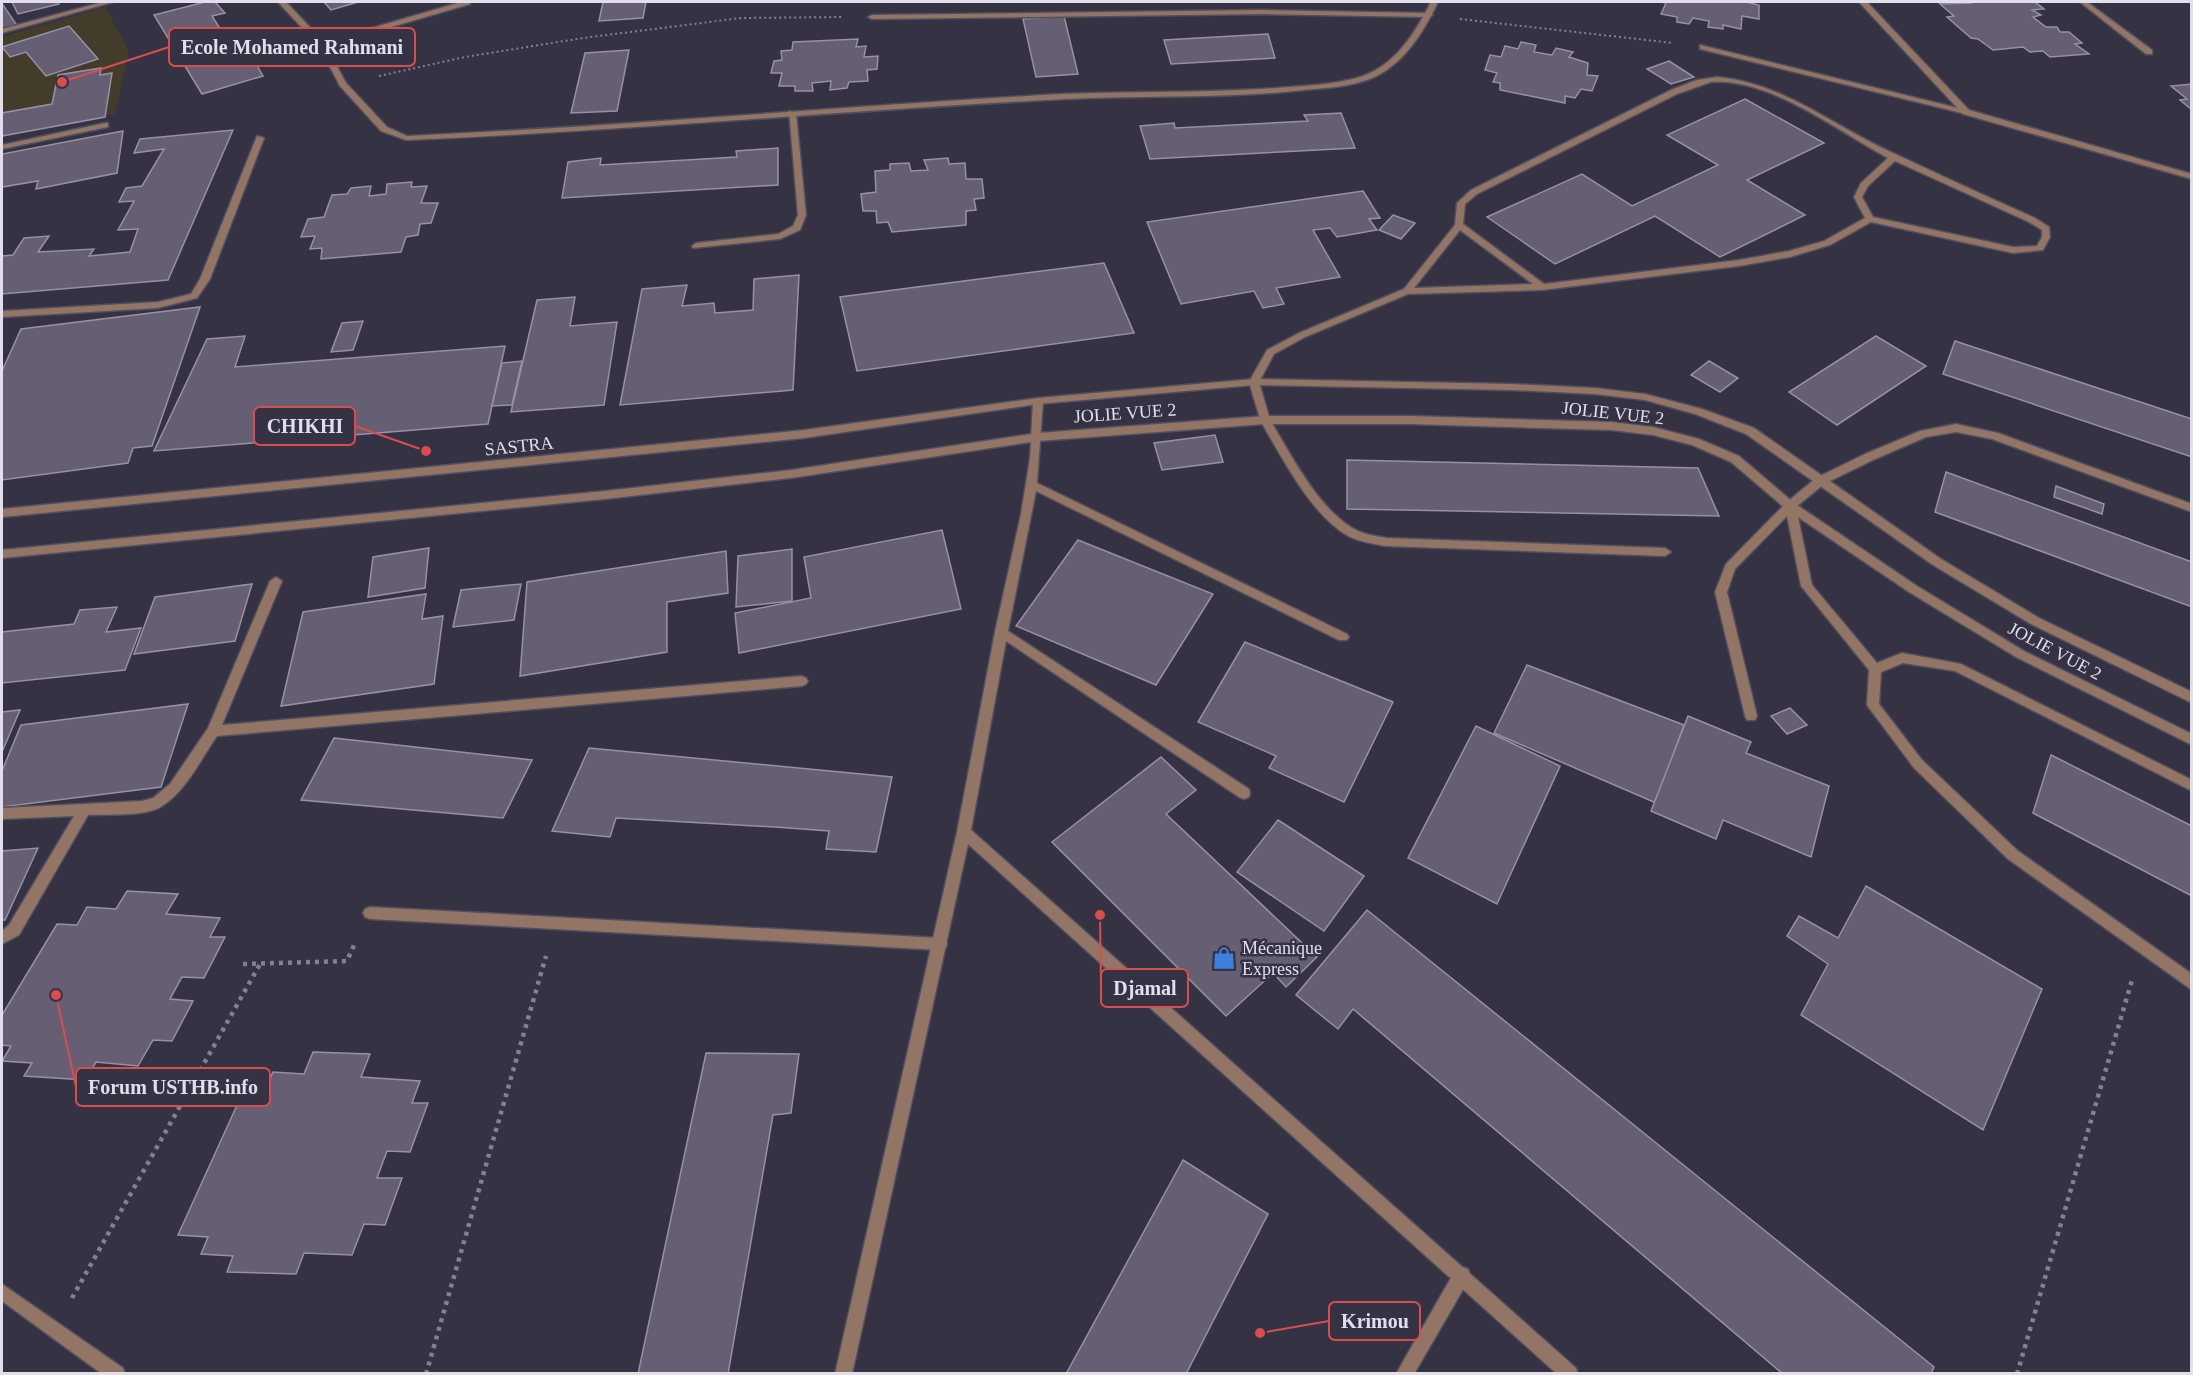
<svg xmlns="http://www.w3.org/2000/svg" width="2193" height="1375" font-family="'Times New Roman',serif">
  <style>
    .education { fill: #433c2a }
    .building { fill: #665e72; stroke: #9890a5; stroke-width: 1.5 }
    .lines { fill: none; stroke-linecap: round; stroke-linejoin: round }
    .service-casing { stroke: #504e5f; stroke-width: 3 }
    .minor-casing { stroke: #504e5f; stroke-width: 3 }
    .tertiary-casing { stroke: #504e5f; stroke-width: 3 }
    .path-far1 { stroke: #838190; stroke-width: 2; stroke-dasharray: 2 3; stroke-linecap: butt }
    .path { stroke: #838190; stroke-width: 4.5; stroke-dasharray: 4 5; stroke-linecap: butt }
    .service { fill: #927565; fill-rule: evenodd }
    .minor { fill: #927565; fill-rule: evenodd }
    .tertiary { fill: #927565; fill-rule: evenodd }
    .labels { text-anchor: middle; stroke-width: 5; stroke-linejoin: round; paint-order: stroke }
    .street-label { font-size: 18px; fill: #e0dfeb; stroke: #353244 }
    .poi-label { font-size: 18px; fill: #e0dfeb; stroke: #353244; text-anchor: start }
    .leader { fill: none; stroke: #d84d4f; stroke-width: 2 }
    .callout-dot { fill: #d84d4f; stroke: #353244; stroke-width: 2 }
    .callout { fill: #353244; stroke: #d84d4f; stroke-width: 2 }
    .callout-label { font-size: 20px; text-anchor: middle; font-weight: bold; fill: #e0dfeb }
  </style>
  <rect width="100%" height="100%" fill="#353244"/>
  <polygon class="education" points="105,7 129,51 115,114 2,134 2,37"/>
  <g class="building">
    <polygon points="12,2 58,2 59,4 18,14"/>
    <polygon points="205,2 215,2 225,13 212,16 243,65 255,62 263,76 202,94 154,15"/>
    <polygon points="324,2 358,2 331,10"/>
    <polygon points="603,2 646,2 643,18 599,21"/>
    <polygon points="1661,2 1746,2 1759,5 1759,19 1742,16 1741,29 1723,25 1723,29 1708,27 1709,21 1693,18 1689,24 1677,22 1677,17 1661,14 1666,3"/>
    <polygon points="1970,2 2035,2 2044,9 2032,10 2041,15 2033,17 2046,27 2057,27 2060,32 2069,32 2082,43 2075,44 2089,54 2050,57 2043,51 2030,52 2023,47 1993,50 1978,39 1971,38 1947,17 1954,16 1940,4 1971,3"/>
    <polygon points="2,5 3,5 16,24 2,29"/>
    <polygon points="1064,16 1078,74 1036,77 1023,19"/>
    <polygon points="69,26 98,59 46,76 26,52 10,57 2,47"/>
    <polygon points="1268,34 1275,58 1171,64 1164,40"/>
    <polygon points="858,39 856,47 866,46 864,57 878,56 877,69 867,70 868,81 849,82 847,88 830,90 831,81 812,83 813,91 795,91 795,86 779,86 782,73 771,73 774,61 782,60 781,51 792,50 793,42"/>
    <polygon points="1521,42 1536,45 1534,52 1552,55 1556,48 1573,52 1569,57 1588,63 1587,75 1598,76 1592,91 1581,89 1575,98 1565,96 1565,103 1500,90 1500,83 1493,82 1497,73 1485,70 1490,55 1501,57 1505,46 1518,49"/>
    <polygon points="629,50 617,111 571,113 585,53"/>
    <polygon points="1669,61 1694,77 1671,84 1647,69"/>
    <polygon points="101,68 100,75 112,73 105,117 2,136 2,113 52,104 58,75"/>
    <polygon points="2192,84 2192,110 2180,100 2187,99 2171,86"/>
    <polygon points="1745,99 1824,143 1747,180 1805,215 1720,257 1655,216 1555,264 1487,217 1582,174 1632,206 1718,165 1667,135"/>
    <polygon points="1341,113 1355,148 1150,159 1140,126 1174,123 1175,128 1308,121 1304,115"/>
    <polygon points="233,130 168,280 2,294 2,256 13,255 24,238 49,236 38,252 94,249 89,256 130,252 138,229 118,230 134,201 119,202 126,188 142,186 164,149 134,153 140,139"/>
    <polygon points="123,131 117,173 36,189 38,181 2,187 2,154"/>
    <polygon points="778,148 778,185 562,198 568,162 601,158 600,165 737,157 736,151"/>
    <polygon points="948,158 949,164 965,163 966,179 982,179 984,198 974,199 976,210 966,211 966,225 892,232 888,222 877,223 876,211 863,211 861,194 876,192 875,171 890,170 890,164 909,163 911,171 928,170 924,160"/>
    <polygon points="412,182 411,187 427,186 421,203 438,203 431,223 420,224 418,235 406,237 401,252 321,259 322,248 310,249 315,236 301,237 308,219 324,217 332,195 347,194 351,188 371,186 369,196 386,194 387,184"/>
    <polygon points="1363,191 1380,218 1369,219 1377,230 1337,237 1330,228 1313,230 1340,277 1276,288 1284,304 1263,308 1254,291 1181,304 1147,222"/>
    <polygon points="1393,215 1415,223 1401,239 1379,230"/>
    <polygon points="1104,263 1134,333 857,371 840,297"/>
    <polygon points="799,275 793,390 620,405 642,289 687,285 682,306 714,303 715,313 753,310 754,279"/>
    <polygon points="575,297 570,326 617,322 604,405 511,412 537,300"/>
    <polygon points="200,307 152,446 133,448 128,463 2,480 2,371 21,329"/>
    <polygon points="363,321 353,350 331,352 342,323"/>
    <polygon points="245,336 235,367 505,346 488,424 154,451 207,339"/>
    <polygon points="1876,336 1926,366 1837,425 1789,392"/>
    <polygon points="1955,341 2192,419 2192,457 1943,374"/>
    <polygon points="522,361 512,405 492,406 502,363"/>
    <polygon points="1709,361 1738,378 1720,392 1691,375"/>
    <polygon points="1215,435 1223,462 1162,470 1154,443"/>
    <polygon points="1347,460 1698,468 1719,516 1347,509"/>
    <polygon points="1946,472 2192,562 2192,607 1935,512"/>
    <polygon points="2056,486 2104,504 2102,514 2054,497"/>
    <polygon points="942,530 961,609 739,653 735,613 811,598 804,557"/>
    <polygon points="1078,540 1213,594 1156,685 1016,626"/>
    <polygon points="429,548 425,588 368,597 373,557"/>
    <polygon points="792,549 792,601 736,607 738,556"/>
    <polygon points="726,551 728,593 667,602 667,652 520,676 527,582"/>
    <polygon points="252,584 235,641 134,654 155,597"/>
    <polygon points="521,584 514,620 453,627 461,590"/>
    <polygon points="426,594 422,619 443,616 434,684 281,706 303,612"/>
    <polygon points="117,607 106,632 141,628 125,670 2,683 2,632 74,624 80,610"/>
    <polygon points="1245,642 1393,702 1344,802 1269,768 1276,756 1198,722"/>
    <polygon points="1527,665 1684,725 1656,803 1494,733"/>
    <polygon points="188,704 161,787 2,807 2,771 21,725"/>
    <polygon points="1790,708 1807,725 1787,734 1771,716"/>
    <polygon points="20,710 2,752 2,712"/>
    <polygon points="1688,716 1751,742 1746,753 1829,786 1811,857 1723,820 1716,839 1651,811"/>
    <polygon points="1476,726 1560,766 1497,904 1408,858"/>
    <polygon points="334,738 532,760 503,818 301,800"/>
    <polygon points="589,748 892,777 876,852 826,849 829,831 775,827 616,818 610,837 552,831"/>
    <polygon points="2051,755 2192,826 2192,896 2033,813"/>
    <polygon points="1161,757 1196,790 1166,814 1317,957 1286,987 1273,973 1226,1016 1052,842"/>
    <polygon points="1278,820 1364,876 1324,931 1237,872"/>
    <polygon points="38,848 5,920 2,920 2,851"/>
    <polygon points="1866,886 2042,989 1983,1130 1801,1015 1828,964 1787,936 1799,916 1838,938"/>
    <polygon points="127,891 178,894 166,914 220,918 210,937 225,937 204,978 182,977 170,999 193,1001 172,1041 153,1040 138,1066 96,1062 86,1080 24,1076 32,1063 2,1061 11,1046 2,1045 2,1015 57,924 77,925 87,907 116,909"/>
    <polygon points="1367,910 1934,1367 1931,1374 1783,1374 1353,1009 1338,1029 1296,995"/>
    <polygon points="313,1052 370,1054 361,1077 420,1081 412,1103 428,1103 410,1152 387,1151 377,1178 402,1178 385,1225 364,1224 352,1255 304,1253 296,1274 227,1272 233,1256 201,1254 208,1237 178,1235 243,1092 264,1093 273,1072 304,1074"/>
    <polygon points="706,1053 799,1054 791,1113 773,1115 728,1374 638,1374"/>
    <polygon points="1183,1160 1268,1214 1186,1374 1066,1374"/>
  </g>
  <g class="lines">
    <g class="service-casing">
      <g id="service">
        <polygon points="2080,2 2087,2 2152,50 2152,54 2146,54"/>
        <polygon points="1262,10 1429,13 1433,15 1429,17 1262,14 872,19 868,17 872,15"/>
        <polygon points="1700,45 1966,110 1970,112 1966,114 1700,49"/>
        <polygon points="789,111 796,113 806,215 800,230 780,239 693,248 692,246 696,243 778,234 793,226 798,215"/>
        <path d="M 1265,416 L 1269,418 C 1290,453 1320,513 1358,531 C 1367,535 1377,536 1386,538 L 1665,548 L 1671,552 L 1665,556 L 1386,546 C 1374,544 1361,542 1350,537 C 1311,516 1282,457 1260,420 Z"/>
        <polygon points="1956,424 1998,433 2192,504 2192,512 1992,439 1956,432 1926,437 1873,460 1824,484 1796,507 1812,585 1877,663 1902,653 1961,664 2192,780 2192,791 1955,671 1903,663 1881,672 1879,704 1922,760 2018,851 2192,974 2192,990 2008,859 1914,768 1867,705 1869,670 1801,586 1787,516 1735,569 1727,592 1757,716 1755,720 1747,720 1745,716 1715,592 1726,564 1786,503 1816,478 1865,454 1920,431"/>
        <polygon points="370,907 940,938 945,939 947,944 945,949 940,950 370,919 365,917 363,913 365,909"/>
        <polygon points="1462,1267 1468,1269 1470,1275 1468,1281 1414,1374 1396,1374 1456,1269"/>
      </g>
    </g>
    <g class="minor-casing">
      <g id="minor">
        <polygon points="103,2 113,2 2,33 2,29"/>
        <path d="M 278,2 L 286,2 L 324,42 L 461,2 L 470,2 L 470,4 L 326,46 L 346,83 L 387,127 L 407,136 C 626,126 843,106 1062,94 C 1133,91 1204,93 1275,88 C 1303,86 1333,85 1360,77 C 1395,66 1415,33 1431,2 L 1438,2 C 1423,33 1402,68 1367,80 C 1347,87 1325,88 1304,90 C 1225,99 1146,95 1067,99 C 846,110 627,131 406,140 L 381,131 L 340,86 L 319,46 Z"/>
        <polygon points="1859,2 1867,2 1969,110 2192,174 2192,179 1963,114"/>
        <path d="M 1717,77 C 1784,83 1833,126 1893,153 C 1940,175 1988,197 2035,218 L 2049,227 L 2050,237 L 2043,250 L 2013,253 L 1871,222 L 1830,245 L 1790,257 L 1739,266 L 1542,290 L 1408,294 L 1305,337 L 1274,354 L 1259,382 L 1270,420 L 1269,422 L 1261,422 L 1249,382 L 1267,350 L 1299,333 L 1404,289 L 1455,225 L 1457,203 L 1471,190 L 1671,90 L 1697,80 ZM 1711,82 C 1771,78 1837,131 1888,158 L 1861,183 L 1854,197 L 1865,218 L 1824,241 L 1789,251 L 1739,260 L 1544,284 L 1463,224 L 1465,204 L 1477,194 L 1677,94 ZM 1895,161 L 2029,222 L 2042,230 L 2042,237 L 2037,246 L 2013,247 L 1873,217 L 1862,197 L 1868,186 ZM 1460,230 L 1533,284 L 1414,288 Z"/>
        <polygon points="105,123 108,123 108,127 2,149 2,145"/>
        <polygon points="257,136 264,138 210,279 197,298 158,308 2,317 2,311 158,302 191,294 200,279"/>
        <polygon points="1038,398 1043,401 1037,483 1347,634 1349,637 1347,640 1339,640 1036,491 1008,631 1249,789 1250,793 1249,797 1244,799 1239,797 1006,641 971,830 1576,1368 1578,1374 1557,1374 968,844 852,1374 835,1374 957,832 995,632 1021,514 1030,458 1033,401"/>
        <path d="M 276,577 L 282,581 L 222,725 L 802,676 L 806,678 L 808,681 L 806,684 L 802,686 L 217,736 C 201,759 186,791 162,806 C 146,817 108,814 88,815 L 19,935 L 2,944 L 2,931 L 9,925 L 74,816 L 2,819 L 2,808 L 142,801 L 153,798 L 170,784 L 208,728 L 270,581 Z"/>
        <polygon points="2,1284 123,1368 125,1374 102,1374 2,1301"/>
      </g>
    </g>
    <g class="tertiary-casing">
      <g id="tertiary">
        <polygon points="1254,379 1511,384 1595,388 1645,394 1702,409 1754,428 1941,559 2039,618 2192,692 2192,703 2031,624 1933,565 1746,434 1695,414 1645,400 1595,394 1511,390 1254,385 1038,404 804,438 2,517 2,509 804,430 1038,398"/>
        <polygon points="1265,416 1410,416 1611,422 1653,427 1699,439 1739,456 1794,503 1917,586 2024,651 2192,734 2192,745 2016,657 1909,592 1786,509 1731,462 1692,445 1653,435 1611,430 1410,424 1265,424 1038,441 791,478 605,499 2,558 2,550 605,491 791,470 1038,433"/>
      </g>
    </g>
    <g class="path-far1">
      <polyline points="1460,19 1673,43"/>
      <polyline points="379,76 465,57 583,38 741,18 843,17"/>
    </g>
    <g class="path">
      <polyline points="243,964 347,961 355,943"/>
      <polyline points="72,1298 260,964"/>
      <polyline points="426,1374 546,956"/>
      <polyline points="2017,1374 2132,980"/>
    </g>
    <use href="#service" class="service"/>
    <use href="#minor" class="minor"/>
    <use href="#tertiary" class="tertiary"/>
  </g>
  <defs>
    <g id="shop-bare" transform="scale(1.8)"><path d="M-5-2.5h2.3a2.7 3.5 0 0 1 5.4 0H5L5.5 6h-11ZM-1.5-2.5h3a1.5 2.3 0 0 0-3 0Z" fill="#3f7fe0" stroke="#353244" stroke-width="2.5" paint-order="stroke"/></g>
  </defs>
  <g fill-rule="evenodd">
    <use href="#shop-bare" x="1224" y="958"/>
  </g>
  <g class="labels">
    <g class="street-label">
      <text transform="translate(1125 413) rotate(-4)" y="6">JOLIE VUE 2</text>
      <text transform="translate(1613 413) rotate(6)" y="6">JOLIE VUE 2</text>
      <text transform="translate(519 446) rotate(-6)" y="6">SASTRA</text>
      <text transform="translate(2055 651) rotate(28)" y="6">JOLIE VUE 2</text>
    </g>
    <g class="poi-label">
      <text x="1242" y="954">Mécanique<tspan x="1242" dy="21">Express</tspan></text>
    </g>
  </g>
  <path class="leader" d="M62 82L169 47M426 451L355 426M1100 915L1101 988M56 995L76 1087M1260 1333L1329 1321"/>
  <g class="callout-dot">
    <circle cx="62" cy="82" r="6"/>
    <circle cx="426" cy="451" r="6"/>
    <circle cx="1100" cy="915" r="6"/>
    <circle cx="56" cy="995" r="6"/>
    <circle cx="1260" cy="1333" r="6"/>
  </g>
  <g class="callout">
    <rect x="169" y="28" width="246" height="38" rx="6"/>
    <rect x="254" y="407" width="101" height="38" rx="6"/>
    <rect x="1101" y="969" width="87" height="38" rx="6"/>
    <rect x="76" y="1068" width="194" height="38" rx="6"/>
    <rect x="1329" y="1302" width="91" height="38" rx="6"/>
  </g>
  <g class="callout-label">
    <text x="292" y="54">Ecole Mohamed Rahmani</text>
    <text x="305" y="433">CHIKHI</text>
    <text x="1145" y="995">Djamal</text>
    <text x="173" y="1094">Forum USTHB.info</text>
    <text x="1375" y="1328">Krimou</text>
  </g>
  <rect width="2193" height="1375" fill="none" stroke="#e0dfeb" stroke-width="6"/>
</svg>
